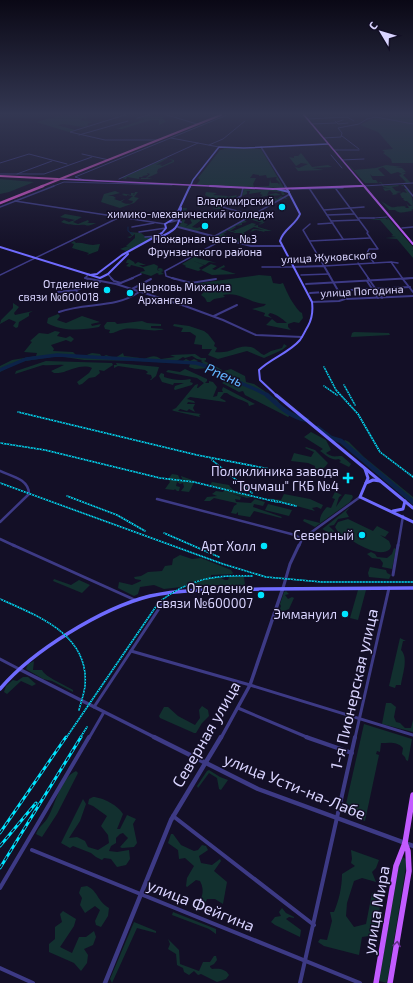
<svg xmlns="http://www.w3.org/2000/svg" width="413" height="983" font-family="'Exo 2',sans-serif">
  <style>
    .green { fill: #12302f; fill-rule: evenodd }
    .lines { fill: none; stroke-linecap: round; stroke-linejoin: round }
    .stream { stroke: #0c2248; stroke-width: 1 }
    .river-far1 { stroke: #0c2248; stroke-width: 3.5 }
    .river { stroke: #0c2248; stroke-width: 4.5 }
    .pedestrian { stroke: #3d3a85; stroke-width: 1 }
    .minor-far5 { stroke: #3d3a85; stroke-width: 1 }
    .minor-far4 { stroke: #3d3a85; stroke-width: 1.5 }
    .minor-far3 { stroke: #3d3a85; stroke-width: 2 }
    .minor-far2 { stroke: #3d3a85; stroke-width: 2.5 }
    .minor-far1 { stroke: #3d3a85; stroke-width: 3 }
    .minor { stroke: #3d3a85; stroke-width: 4 }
    .tertiary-far3 { stroke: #3d3a85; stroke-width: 1.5 }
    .tertiary-far2 { stroke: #3d3a85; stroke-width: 2 }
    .tertiary-far1 { stroke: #3d3a85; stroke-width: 3.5 }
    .tertiary { stroke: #3d3a85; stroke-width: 4.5 }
    .secondary-far3 { stroke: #6f6bff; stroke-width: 1.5 }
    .secondary-far2 { stroke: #6f6bff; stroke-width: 2 }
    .secondary-far1 { stroke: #6f6bff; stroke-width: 3 }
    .secondary { stroke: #6f6bff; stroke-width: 3.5 }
    .primary-far2 { stroke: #c25bff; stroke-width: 1.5 }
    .primary-far1 { stroke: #c25bff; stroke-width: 2 }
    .primary { stroke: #c25bff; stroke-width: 5.5 }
    .trunk-far1 { stroke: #e055d1; stroke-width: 2 }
    .trunk { stroke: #e055d1; stroke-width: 2.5 }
    .rail-far1-casing { stroke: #00e5ff; stroke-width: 1.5 }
    .rail-casing { stroke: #00e5ff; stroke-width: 3 }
    .rail-far1 { stroke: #130f26; stroke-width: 1; stroke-dasharray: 1.5; stroke-linecap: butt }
    .rail { stroke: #130f26; stroke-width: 1.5; stroke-dasharray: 4.5; stroke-linecap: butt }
    .oneway { stroke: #623188 }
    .poi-dot { fill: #00e5ff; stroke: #130f26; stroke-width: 1.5 }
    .labels { text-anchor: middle; stroke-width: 3; stroke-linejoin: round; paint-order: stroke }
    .far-poi-label { font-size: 11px; fill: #d9d4ff; stroke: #130f26; text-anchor: end }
    .far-street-label { font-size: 11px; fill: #d9d4ff; stroke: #130f26 }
    .poi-label { font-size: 13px; fill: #d9d4ff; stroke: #130f26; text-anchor: end }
    .water-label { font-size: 14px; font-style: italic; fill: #62b6ff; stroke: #130f26 }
    .near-street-label { font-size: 16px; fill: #d9d4ff; stroke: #130f26 }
  </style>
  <rect width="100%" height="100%" fill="#130f26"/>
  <g class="green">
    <path d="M 62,115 L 82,115 L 87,117 L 85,119 L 99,122 L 97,122 L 84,119 L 84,118 L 80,120 L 93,122 L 87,124 L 89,126 C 78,129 70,122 57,125 L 75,130 L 69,132 L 36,122 Z"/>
    <polygon points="150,115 154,115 150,116 152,117 162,117 166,122 159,125 159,120 151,120 122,129 116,129 145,119 133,120"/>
    <polygon points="394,115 413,115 413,163 392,163 391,159 383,153 385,152 382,150 393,149 378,132 360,125 377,117 387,119"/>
    <path d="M 223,148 L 261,149 L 284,188 L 196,185 L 200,180 L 198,178 L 220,150 L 224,149 ZM 253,174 L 259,175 L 259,176 L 266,175 L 267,178 L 277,177 L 276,179 L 280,183 L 279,184 L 281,187 L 278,183 L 271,183 L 270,179 L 269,186 L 254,187 L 253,184 L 256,178 L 250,178 Z"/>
    <polygon points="301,153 312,167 328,165 332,167 312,168 324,170 298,171 295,167 299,168 308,164 301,163 296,166 289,157 294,158 294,156 298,156"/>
    <polygon points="166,158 168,158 156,165 163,164 160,165 162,166 173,161 169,159 174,160 174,162 158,169 157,172 158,173 147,178 153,179 141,179 141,178 146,178 150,174 147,173 148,175 142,176 143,177 139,177 139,179 127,177 126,179 121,178"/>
    <polygon points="344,160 354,170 376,168 386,165 403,167 395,167 402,168 406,172 402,172 406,173 403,175 411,183 401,184 406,182 399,175 402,174 398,172 391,174 383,167 378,169 385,176 372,176 370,174 373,180 376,180 378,183 381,182 384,186 398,185 399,186 392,187 396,191 402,192 396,193 398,194 392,195 393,194 390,190 385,191 383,188 391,189 383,187 381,183 365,183"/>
    <polygon points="0,179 34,182 9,192 0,194"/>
    <path d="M 402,185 L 404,185 C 412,193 413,198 413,209 L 411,210 L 413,211 C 406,211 401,215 395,210 L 389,210 L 381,201 C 396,210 388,207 404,206 L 402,205 L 406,207 L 405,208 L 409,208 L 406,203 L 409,206 L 412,206 L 407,201 L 405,201 L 403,199 L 404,198 L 402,198 L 400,194 L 403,192 L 407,193 L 404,189 L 407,189 L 404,186 L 401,186 Z"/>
    <polygon points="244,189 260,190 286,190 287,191 283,191 285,195 282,195 281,192 269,191 267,195 276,193 281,195 271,196 277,199 281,196 283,197 283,198 286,197 287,199 282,198 271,203 264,201 261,203 240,198 250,200 248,199 254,197 253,200 257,201 260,198 266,200 274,199 270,196 271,195 260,197 263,195 260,194 261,192 249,194 250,191 246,191 247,192 247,194 242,196"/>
    <path d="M 115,191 L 120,193 L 108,196 L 113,196 L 116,198 L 114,199 L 120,201 L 125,199 L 121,202 C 125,203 126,205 132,203 L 133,201 L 128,200 L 133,196 L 127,195 L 127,196 L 122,195 L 116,197 L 124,194 L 121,193 L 131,195 L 131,193 L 135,193 L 133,194 L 134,195 L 135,192 L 138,192 L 134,197 L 139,198 L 134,203 L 120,208 L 101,202 L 104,194 Z"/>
    <polygon points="206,192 217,193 213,195 228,196 227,197 237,195 236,197 218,200 225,205 221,207 222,209 212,209 216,208 210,206 197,207 198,205 206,203 213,204 209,205 211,206 214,205 218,207 222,206 217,205 221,205 212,201 200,201 201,198 211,198 205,195"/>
    <polygon points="183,208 187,208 185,214 187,214 184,223 188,224 185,227 192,223 190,219 196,220 200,218 200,221 192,227 197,228 200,227 202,229 197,231 181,227 185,216 181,227 179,226 182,222"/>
    <path d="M 65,214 L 82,217 L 73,222 L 78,224 L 88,220 L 89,222 L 87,223 L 96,223 C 85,228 88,224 80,225 C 73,225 68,225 61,222 L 64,220 L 69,222 L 75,220 L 60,217 Z"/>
    <path d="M 250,216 L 253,217 L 250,218 L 264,220 L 263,222 L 265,222 C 262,224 261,225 258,224 L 263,223 L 249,219 L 244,220 L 247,222 L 242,223 L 242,225 L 235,226 L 236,227 L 230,231 L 233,231 L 252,223 L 256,224 L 254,226 L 258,225 L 258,227 L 272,231 L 264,231 L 265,232 L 256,230 L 250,232 L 253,229 L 264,230 L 254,227 L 243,233 L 246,234 L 244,235 L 250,237 L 239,242 L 217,236 L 225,231 L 227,232 L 223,234 C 230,237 240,241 246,237 L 241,236 L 242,233 L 233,233 L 236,231 L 232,232 L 226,230 Z"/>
    <polygon points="385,218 388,220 387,218 388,218 413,247 413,251 395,228 413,251 413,258 397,239 385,238 396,237 391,236 393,235 380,220 370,220"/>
    <polygon points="129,232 141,233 146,237 157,236 126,251 120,249 128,246 126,246 135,238 135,234 130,238 127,237 132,236"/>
    <path d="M 74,241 L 76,243 C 82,242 86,245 93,245 C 95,245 97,244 100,244 L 98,251 L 87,255 L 89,253 L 72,248 L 74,244 L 71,243 Z"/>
    <polygon points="201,253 202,254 197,258 217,263 209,262 205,265 193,261 204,265 199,268 201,270 211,264 217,266 212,269 215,270 224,265 225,267 220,269 236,274 212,275 201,270 198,271 185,267 186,266 182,264"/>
    <polygon points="129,259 134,262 135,264 138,262 146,265 139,265 143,267 154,264 158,266 157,270 160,271 157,269 160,268 163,269 162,270 164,271 161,272 164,274 158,275 159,274 157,273 151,276 141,273 140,272 145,271 143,268 131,265 130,267 126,266 129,263 126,263 127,260"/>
    <path d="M 259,275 L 271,276 L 273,283 L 280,284 L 283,283 C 288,295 292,303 300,312 L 302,313 L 303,318 L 299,323 L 294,322 L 288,324 L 288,327 L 291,330 L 266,325 L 272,319 L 277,323 L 287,323 C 281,318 278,315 270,313 L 268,315 L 272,318 L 264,316 L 265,313 L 252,309 L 264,306 L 266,304 C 251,304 239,291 223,295 L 225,297 L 214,299 L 210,302 L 207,302 L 205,298 L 201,295 L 205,291 L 211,293 L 212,291 L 208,290 L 211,288 L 193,284 Z"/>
    <polygon points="13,303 19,307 14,313 15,315 33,311 29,313 29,316 19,322 18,327 16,328 13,326 16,322 9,319 0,324 1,320 13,308"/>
    <path d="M 58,314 L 60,316 L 57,320 L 66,323 L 82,316 L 100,322 L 91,324 L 92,326 L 101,324 L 99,327 C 82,330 63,332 47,323 L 48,318 Z"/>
    <path d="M 142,321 L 147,323 L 161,324 L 161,326 L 151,326 L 151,328 L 164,329 C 153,333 137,327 124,329 C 118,330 114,334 109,333 L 110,330 L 105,329 L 104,326 L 107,322 L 115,322 L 117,324 Z"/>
    <path d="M 174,324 L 189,326 L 204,331 L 208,334 L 215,343 L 214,346 L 217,348 L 215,352 C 233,354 236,344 251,347 C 256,348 259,353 264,355 L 271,351 L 282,348 L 284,344 L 287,346 L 282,350 L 264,358 L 247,351 L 218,359 L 208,355 L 212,349 L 202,349 L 202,345 L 194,344 L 196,336 L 190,332 L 181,332 L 183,328 L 173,326 Z"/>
    <path d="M 55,331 L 60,332 L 57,336 L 66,338 L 70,336 L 74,339 L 71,342 L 66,340 L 51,345 L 54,349 L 53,351 L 73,352 L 77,356 L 81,357 L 92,353 L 100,354 L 102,357 L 106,355 L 115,358 L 123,353 L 124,356 C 131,357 137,357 144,359 C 153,356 154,355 161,359 L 175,357 L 170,355 L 195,354 L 201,358 L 206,358 L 206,360 L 204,361 L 215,366 L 222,370 L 222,374 L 210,368 L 195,369 L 189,367 L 190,364 L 183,361 L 186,359 L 190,361 L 194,359 L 198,361 L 196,362 L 203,363 L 201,361 L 202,360 L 197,359 L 192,356 L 185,358 L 183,357 L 175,362 L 172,363 L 140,361 L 84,360 L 58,356 L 19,362 L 0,372 L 0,366 L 12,360 L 36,356 L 37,353 L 24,352 L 32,342 L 30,341 L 39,333 L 48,334 Z"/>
    <polygon points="354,332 389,333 390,335 351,337 352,333"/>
    <path d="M 46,361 L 112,363 L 113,365 L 104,371 L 99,370 L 100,373 L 95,377 L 89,378 L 82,384 L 79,385 L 77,382 L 89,373 L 92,368 C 83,364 72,369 64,372 C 61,373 56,373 54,373 L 51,371 L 64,365 C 57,364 50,366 43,365 L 15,374 L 16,371 Z"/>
    <polygon points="116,363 159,367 156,376 151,380 150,380 152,378 151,375 146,374 148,372 145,370 118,366 114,368 114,365 117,365"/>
    <path d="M 185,369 L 207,379 L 207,381 L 205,383 L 209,383 L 209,381 L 213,382 L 217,387 L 213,397 L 217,396 L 218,392 L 223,392 L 222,390 L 223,387 L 255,404 L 249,406 L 248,403 C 241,399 233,398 227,393 L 224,393 L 220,398 L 226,401 L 225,402 L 190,397 L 187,399 L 194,401 L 195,403 L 188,402 L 187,404 L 195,404 L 193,408 L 195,412 L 189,409 L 187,411 L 180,409 L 178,411 L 201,414 L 199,415 L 200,417 L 174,411 L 172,410 L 176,408 L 195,385 L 198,384 L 197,388 L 198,388 L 204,383 L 197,378 L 166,372 L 168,370 L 180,372 Z"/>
    <polygon points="231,369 245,376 246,382 254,384 263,390 277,400 282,407 292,414 288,417 245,395 243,391 239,392 222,383 228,379 223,374 224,371"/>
    <path d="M 161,373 L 164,374 L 164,377 C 173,380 182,381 190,379 L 191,380 L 190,382 L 193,383 L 192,385 L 175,390 L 174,389 L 175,386 L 184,383 L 174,383 L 173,385 L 162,382 L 159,376 Z"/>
    <path d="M 311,432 L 326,440 L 331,450 L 326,453 C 334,458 334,456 342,456 L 351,464 L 349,467 L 339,462 L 341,461 L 339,459 C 331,461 326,455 320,451 L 323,449 L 304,437 Z"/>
    <polygon points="345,440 349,442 364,457 413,497 413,501 343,442"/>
    <path d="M 306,447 L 315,450 L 328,463 C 324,469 322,470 315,469 L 315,466 L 308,463 L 291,461 L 294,453 L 311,457 L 314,452 L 305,448 Z"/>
    <polygon points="172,474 178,475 181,481 183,481 181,476 195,481 189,492 181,491 184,487 183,483 180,484 177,482 176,486 180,487 179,491 177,491 175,489 174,490 165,489 170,482 168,479"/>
    <path d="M 212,482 L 229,485 C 233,493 244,493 252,495 L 251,497 L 247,498 L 230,493 L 241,497 L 240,500 L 235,499 L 236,502 L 251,503 L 255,499 L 265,502 L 263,506 L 254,504 L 253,507 L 282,517 L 281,518 L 254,511 L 250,517 L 238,515 L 238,512 L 236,514 L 231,513 L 234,506 L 237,504 L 236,503 L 214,498 L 210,501 L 204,501 L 207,497 L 217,496 L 212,494 L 216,491 L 223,492 L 225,489 L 210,485 Z"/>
    <path d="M 335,492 L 342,495 L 339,497 L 336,507 L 345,494 L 352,495 L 353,497 L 350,502 L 315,527 L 303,521 L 304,519 L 320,523 C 319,518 322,512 327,507 L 331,508 L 335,499 L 332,498 Z"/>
    <polygon points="284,494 310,499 323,505 321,509 317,507 312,508 315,511 267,498 281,500"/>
    <polygon points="268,504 292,510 289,516 265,510"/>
    <polygon points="350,507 346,512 349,517 338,519 334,525 329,526 335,532 328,532 322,529 306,542"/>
    <path d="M 348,519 L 373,531 L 377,526 L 389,532 L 385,537 L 380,535 L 389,541 L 391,546 L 390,549 C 378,560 350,539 338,532 L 335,527 L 338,522 Z"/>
    <polygon points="394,548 396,549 392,569 382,567 383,563 380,559 372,558 367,554 371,552 375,554 377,557 387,558 392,554"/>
    <polygon points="180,555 192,559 201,558 231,570 233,573 232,574 211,575 211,578 221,578 225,580 228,580 229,577 244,577 245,585 198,585 164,589 154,585 140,587 138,594 134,596 118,588 119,582 132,585 141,581 141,580 135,579 134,577 141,576 148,572 162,571 165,566 172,565 173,559"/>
    <polygon points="370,567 386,570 387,573 391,575 389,579 369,577 368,573"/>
    <polygon points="54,579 71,585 79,580 90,585 82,593 53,581"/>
    <polygon points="358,590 366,590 358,620 350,618"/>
    <polygon points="286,591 289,594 285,595 288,599 292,597 294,598 289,609 284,611 284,613 280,616 278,614 281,606 280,604 284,592"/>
    <path d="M 400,638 L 406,641 L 403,641 L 401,650 C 409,658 402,676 401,685 L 396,685 L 395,688 L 389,686 Z"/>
    <path d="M 34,661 L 33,670 L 42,670 C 45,677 65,685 73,690 L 73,692 L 52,681 L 43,679 L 26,669 L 28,664 Z"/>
    <polygon points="23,677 28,677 36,684 32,686 21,681 7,694 4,692 6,686 13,680 17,681"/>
    <polygon points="386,703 391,703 396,707 394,717 396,722 400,723 405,728 411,728 413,720 413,732 382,724"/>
    <polygon points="202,706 208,710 209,716 202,723 196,733 194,733 160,718 159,716 164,707 168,707 178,716 195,725 200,718 199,710"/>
    <path d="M 364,724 L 412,739 L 408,761 L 406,760 L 405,757 L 402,754 L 403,748 C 397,741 389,743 381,743 L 380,752 L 377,751 L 376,754 L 379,755 L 365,821 L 344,813 Z"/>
    <polygon points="209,770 220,777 228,780 221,790 219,789 217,778 209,773 198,788 197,786 207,771"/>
    <path d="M 76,771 L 78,773 L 57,814 L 42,837 L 36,834 C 40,825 42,826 47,819 C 56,805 59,779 76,771 Z"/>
    <path d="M 93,797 C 102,797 119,806 123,814 L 117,829 L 120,829 L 127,815 L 136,819 L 133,824 L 137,843 L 134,847 L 122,848 L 120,847 L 128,838 L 123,833 L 120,834 L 116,838 L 116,843 L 111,846 L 109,851 L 117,852 L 129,850 L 130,859 L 126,865 L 117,867 L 111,859 L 104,858 L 102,860 L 96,857 L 91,853 L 73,846 L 70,848 L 61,843 L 83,799 L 86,804 L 80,821 L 69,838 L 77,837 L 85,841 L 88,847 L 98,850 L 109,843 L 108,835 L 101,826 L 107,816 L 93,806 L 88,804 L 89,799 Z"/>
    <path d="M 171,834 L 173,834 L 181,845 L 194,851 L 198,850 L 202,845 L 206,846 L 208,850 L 199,856 L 201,863 L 212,865 L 220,859 L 221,861 L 214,871 L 227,882 L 223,904 L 215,899 L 207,899 L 202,910 L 197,912 L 194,910 C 201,901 206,892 200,881 L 196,880 L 187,887 L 186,886 L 187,878 L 194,866 L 185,858 L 179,859 L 178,850 L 168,843 Z"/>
    <path d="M 351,850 L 379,860 L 376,868 L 372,872 L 376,882 L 362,878 L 354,881 L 347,903 L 346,916 L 354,927 L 366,924 L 372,893 L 382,892 L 376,935 L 362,937 L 359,955 L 324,946 L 318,942 L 320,939 L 327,940 L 332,921 L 330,912 L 334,912 C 339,900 342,887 342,874 L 355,866 L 351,863 L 352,859 Z"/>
    <polygon points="402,857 406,859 406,867 387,983 379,981 399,864"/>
    <path d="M 87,886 C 99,892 96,900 109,908 L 108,916 L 101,927 L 96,925 L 95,921 L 100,910 L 95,906 L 85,913 L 80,905 L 82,898 L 79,893 L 81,887 Z"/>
    <polygon points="282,908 286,913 294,917 294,918 289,917 286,919 301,930 300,937 275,925 271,922 275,917 281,916 279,912"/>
    <polygon points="63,911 76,919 74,926 60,947 72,953 79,937 86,937 94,931 96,937 93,945 84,949 88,955 87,963 81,971 74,963 49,952 49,944 55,939 55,927 62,922 60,914"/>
    <polygon points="173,912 216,929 216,934 209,929 172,915"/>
    <polygon points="134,922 156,931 156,933 137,928 112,983 110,979"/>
    <path d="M 168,939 L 179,950 L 180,964 L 199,971 L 203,962 L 210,962 L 214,956 L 216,956 L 217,960 L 214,964 L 210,966 L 210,967 L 212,969 C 219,968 226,969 229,975 L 226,979 L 217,982 L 201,974 L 198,975 L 194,971 L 189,975 L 184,972 L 183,968 L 177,965 L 176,954 L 168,949 L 170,944 Z"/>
  </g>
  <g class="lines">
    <polyline class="stream" points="128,227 128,231 133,234"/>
    <path class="river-far1" d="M 0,370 L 26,359 L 57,355 L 196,363 C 212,367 224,375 239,382 C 249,387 259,390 268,396"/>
    <g class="river">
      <path d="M 267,395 C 279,406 290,417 307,420"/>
      <polyline points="318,428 331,438 341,441 413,502"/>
    </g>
    <polyline class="pedestrian" points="374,218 387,217"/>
    <g class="minor-far5">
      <polyline points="125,115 70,132 105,140 158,140"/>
      <polyline points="167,115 197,124"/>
      <polyline points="137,118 149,115"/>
      <polyline points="307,119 347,117 354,121"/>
      <polyline points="335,121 338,124 348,123"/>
      <polyline points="337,122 343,120"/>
      <polyline points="311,124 336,123"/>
      <polyline points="79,135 128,121"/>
      <polyline points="342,136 359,149"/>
      <polyline points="171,138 219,147"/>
      <polyline points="324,138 341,137 342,133 338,128 359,124 367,119 376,117 413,124"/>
      <polyline points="209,145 223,139 245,121"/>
      <polyline points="334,150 359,150"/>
      <polyline points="82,154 109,160"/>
      <polyline points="331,155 342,168"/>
      <polyline points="342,160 364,159"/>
      <polyline points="0,163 29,154 67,164"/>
      <polyline points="0,174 44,174 92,157"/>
      <polyline points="17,174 52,161"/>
      <polyline points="119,179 198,143"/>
      <polyline points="84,180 75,177 227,115"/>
      <polyline points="404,185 406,187"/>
      <polyline points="364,186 413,183"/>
      <polyline points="51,187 64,182 172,185"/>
    </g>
    <g class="minor-far4">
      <polyline points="405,186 413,196"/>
      <polyline points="243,188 241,196 222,207 252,215"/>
      <polyline points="309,188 343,239"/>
      <polyline points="292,189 343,188"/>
      <polyline points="336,189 368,232 367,233 378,249"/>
      <polyline points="15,201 165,224"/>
      <polyline points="0,207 54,186"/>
      <polyline points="324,210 364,207"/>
      <polyline points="327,215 354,214"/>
      <polyline points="359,218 374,218"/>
      <polyline points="331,221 359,220"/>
      <polyline points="310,224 303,230 324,266 391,262 398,263"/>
      <polyline points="318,224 333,223"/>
      <polyline points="132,227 154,223"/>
      <polyline points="402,228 413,227"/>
      <polyline points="139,232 166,228"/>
      <polyline points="215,236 290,194"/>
      <polyline points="145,237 157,236"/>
      <polyline points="310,241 370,238"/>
      <polyline points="391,262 403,279"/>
      <polyline points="358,263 369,279"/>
      <polyline points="374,263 367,253 369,249 377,249"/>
      <polyline points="262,267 293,267"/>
      <polyline points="108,274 112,279"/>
      <polyline points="0,275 120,217"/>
      <polyline points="301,275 329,274"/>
      <polyline points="88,279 85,278 89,274"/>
      <polyline points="130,279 141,274"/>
      <polyline points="175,279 166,276 165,271 224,239"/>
      <polyline points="402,279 413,278"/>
    </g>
    <g class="minor-far3">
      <polyline points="85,278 116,284 185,306 223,320 256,335 302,337"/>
      <polyline points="111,278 114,281 121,283"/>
      <polyline points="172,278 191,283 216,279"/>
      <polyline points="368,278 382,298"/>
      <polyline points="402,278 413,292"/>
      <polyline points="367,281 378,298"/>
      <polyline points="118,284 133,278"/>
      <polyline points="306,284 413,278"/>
      <polyline points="132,289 151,279"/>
      <polyline points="351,290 410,287"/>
      <polyline points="58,292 76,290"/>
      <polyline points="310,293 340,291"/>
      <polyline points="80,297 76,290 100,282"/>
      <polyline points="312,302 339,301 345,299"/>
      <path d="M 59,312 C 86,302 115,309 139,292"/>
      <polyline points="214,316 237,305"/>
    </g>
    <g class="minor-far2">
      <path d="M 0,471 C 11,476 29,479 29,494 L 0,522"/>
      <polyline points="157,499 295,535 302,539"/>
      <polyline points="0,539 15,546"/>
      <polyline points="299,546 302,539 360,497"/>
      <polyline points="398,546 403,516"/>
    </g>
    <g class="minor-far1">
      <polyline points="13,545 135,600"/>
      <polyline points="393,575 398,545"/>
      <polyline points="283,588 290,564 299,545"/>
      <polyline points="131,651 250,685 413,735"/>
      <polyline points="0,659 19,669"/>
      <polyline points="94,707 162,604"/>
      <polyline points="238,708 309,738"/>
      <polyline points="89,738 104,712"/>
      <polyline points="355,738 389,588"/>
    </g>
    <g class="minor">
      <polyline points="306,737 352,753"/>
      <polyline points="173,816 314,925"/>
      <polyline points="32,850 360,983"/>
      <polyline points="0,888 89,737"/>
      <polyline points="0,968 33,983"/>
      <polyline points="300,983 355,737"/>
    </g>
    <polyline class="tertiary-far3" points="261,147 286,187"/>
    <g class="tertiary-far2">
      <polyline points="285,186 287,189"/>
      <polyline points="170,222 178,220 181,222"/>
      <polyline points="178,227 251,246 282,246"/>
      <polyline points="293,267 324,266 340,294 347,299 413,296"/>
    </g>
    <g class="tertiary-far1">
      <polyline points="19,669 156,738"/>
      <polyline points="221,738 250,685 283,588"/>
    </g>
    <g class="tertiary">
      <polyline points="154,737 258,789 413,846"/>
      <polyline points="105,983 171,820 221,737"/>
    </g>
    <polyline class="secondary-far3" points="190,187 193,180 219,147 244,148 328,144"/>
    <g class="secondary-far2">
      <polyline points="277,189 289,192"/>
      <path d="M 156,239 C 174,231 180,229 181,208"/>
      <polyline points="0,247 100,278 108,274 128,254"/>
      <polyline points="90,275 97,274 122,255 162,233 166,228 165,224 175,218 190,186"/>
      <path d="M 277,396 L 260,380 L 259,370 C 271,358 289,353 300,340 C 303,336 305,331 308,326 C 312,319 313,310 312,302 L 280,241 C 283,229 296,225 300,214 L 287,189"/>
    </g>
    <g class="secondary-far1">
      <polyline points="276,395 413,508"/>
      <polyline points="365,469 368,478 360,497 413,522"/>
      <polyline points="366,483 373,480 380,481"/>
      <polyline points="393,511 403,509 405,501"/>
    </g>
    <path class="secondary" d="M 0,689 C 32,651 102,608 150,596 C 187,588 224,590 262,589 C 312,589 363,588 413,588"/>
    <g class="primary-far2">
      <polyline points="304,115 365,187"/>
      <polyline points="60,179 231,187"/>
      <polyline points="332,187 364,186"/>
    </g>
    <g class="primary-far1">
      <polyline points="210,186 273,189 362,186"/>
      <polyline points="364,186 413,244"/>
    </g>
    <g class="primary">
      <polyline points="376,983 396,866 405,843 413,795"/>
      <polyline points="390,983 409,871 408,851 405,843"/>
    </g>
    <g class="trunk-far1">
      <polyline points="0,176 58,179"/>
      <polyline points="40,187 221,115"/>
    </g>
    <polyline class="trunk" points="0,203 43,186"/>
    <g class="rail-far1-casing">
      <g id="rail-far1">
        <polyline points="324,367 336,390 358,414 380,452 413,477"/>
        <polyline points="344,385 355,405"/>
        <polyline points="324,386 337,395"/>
        <polyline points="18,412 197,455 280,471"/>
        <polyline points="0,443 45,450 160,478 194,482 277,502"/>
        <polyline points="212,460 252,493"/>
        <polyline points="0,483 223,564 266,577 322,582 413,582"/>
        <polyline points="67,496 117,515 145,531"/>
        <polyline points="272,500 296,506"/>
        <polyline points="164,533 219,557"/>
        <path d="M 0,599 C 38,616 90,635 85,686 C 84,694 81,702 79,710"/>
        <path d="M 66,738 L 159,602 C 189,579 215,574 252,576"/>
        <polyline points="80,738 87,727"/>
      </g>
    </g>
    <g class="rail-casing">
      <g id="rail">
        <polyline points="0,833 66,737"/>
        <polyline points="0,846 36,803"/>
        <polyline points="0,868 81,737"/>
      </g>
    </g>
    <use href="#rail-far1" class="rail-far1"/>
    <use href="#rail" class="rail"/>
  </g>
  <defs><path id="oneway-chevron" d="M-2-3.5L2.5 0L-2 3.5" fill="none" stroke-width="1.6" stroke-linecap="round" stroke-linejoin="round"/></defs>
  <use class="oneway" href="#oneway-chevron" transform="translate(397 944) rotate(-81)"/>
  <linearGradient id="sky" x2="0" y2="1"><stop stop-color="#0a0815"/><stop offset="0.45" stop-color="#333752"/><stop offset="1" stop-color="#333752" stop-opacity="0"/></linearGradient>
  <rect width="413" height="253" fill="url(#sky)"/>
  <g class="poi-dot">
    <circle cx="282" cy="207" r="4"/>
    <circle cx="205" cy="226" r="4"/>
    <circle cx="107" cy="290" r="4"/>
    <circle cx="130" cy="293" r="4"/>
    <path d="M346 472h4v4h4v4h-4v4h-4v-4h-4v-4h4z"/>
    <circle cx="362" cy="535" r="4"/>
    <circle cx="264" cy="546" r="4"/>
    <circle cx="261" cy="595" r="4"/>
    <circle cx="345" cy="614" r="4"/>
  </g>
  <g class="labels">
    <g class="far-poi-label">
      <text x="274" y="205">Владимирский<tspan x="274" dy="13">химико-механический колледж</tspan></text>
      <text x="205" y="243" text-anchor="middle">Пожарная часть №3<tspan x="205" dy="13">Фрунзенского района</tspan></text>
      <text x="99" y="288">Отделение<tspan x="99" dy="13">связи №600018</tspan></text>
      <text x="138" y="291" text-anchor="start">Церковь Михаила<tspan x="138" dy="13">Архангела</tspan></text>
    </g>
    <g class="far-street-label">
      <text transform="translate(329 257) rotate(-3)" y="4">улица Жуковского</text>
      <text transform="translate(362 291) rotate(-3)" y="4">улица Погодина</text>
    </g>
    <g class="poi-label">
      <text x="339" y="476">Поликлиника завода<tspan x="339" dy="15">"Точмаш" ГКБ №4</tspan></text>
      <text x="354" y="540">Северный</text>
      <text x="256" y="551">Арт Холл</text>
      <text x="253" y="593">Отделение<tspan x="253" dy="15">связи №600007</tspan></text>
      <text x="337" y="619">Эммануил</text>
    </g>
    <g class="water-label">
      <text transform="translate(224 375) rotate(23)" y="5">Рпень</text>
    </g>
    <g class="near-street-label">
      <text transform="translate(354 689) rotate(-77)" y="6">1-я Пионерская улица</text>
      <text transform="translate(206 734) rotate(-60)" y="6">Северная улица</text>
      <text transform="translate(295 786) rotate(22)" y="6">улица Усти-на-Лабе</text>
      <text transform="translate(201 905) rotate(22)" y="6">улица Фейгина</text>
      <text transform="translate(376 910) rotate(-80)" y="6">улица Мира</text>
    </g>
  </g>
  <g transform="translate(381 32) rotate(308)" stroke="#130f26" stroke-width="3" paint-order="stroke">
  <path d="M0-3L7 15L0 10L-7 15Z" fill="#d9d4ff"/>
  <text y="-6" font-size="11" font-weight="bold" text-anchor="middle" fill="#d9d4ff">С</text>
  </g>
</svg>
